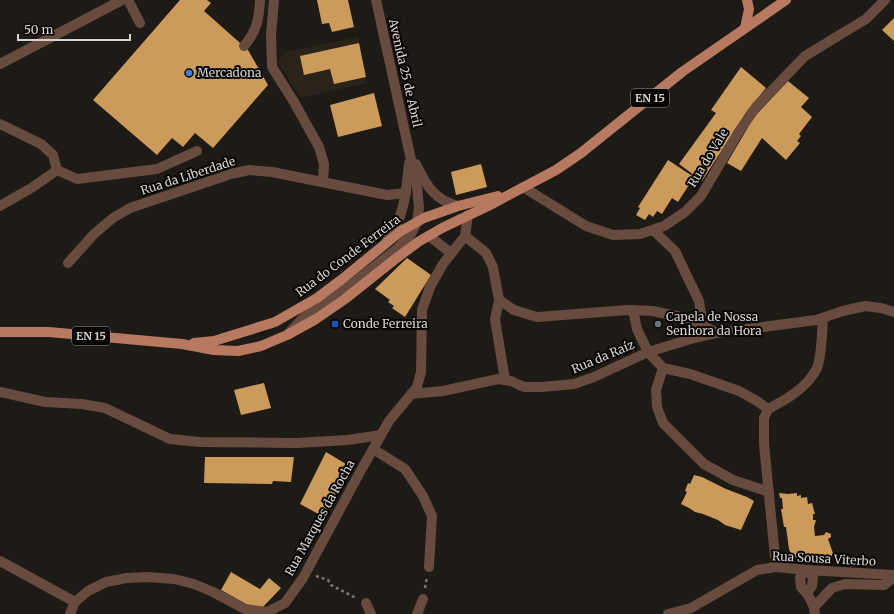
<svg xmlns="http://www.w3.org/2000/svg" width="894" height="614" font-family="Merriweather,serif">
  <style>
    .built { fill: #2a231a }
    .building { fill: #cc9a5b }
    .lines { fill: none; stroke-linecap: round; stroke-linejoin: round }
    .path { stroke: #7a7773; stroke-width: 2.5; stroke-dasharray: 3 3; stroke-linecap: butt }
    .minor { stroke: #684b3f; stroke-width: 10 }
    .major { stroke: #b77a61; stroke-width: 10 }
    .shop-dot { fill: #3f7fe0; stroke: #070604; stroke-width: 1.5 }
    .transit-dot { fill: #1a4fb4; stroke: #070604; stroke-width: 1.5 }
    .worship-dot { fill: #6b7280; stroke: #070604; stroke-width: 1.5 }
    .labels { text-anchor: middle; stroke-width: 4; stroke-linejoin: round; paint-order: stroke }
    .shield { fill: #070604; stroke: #989693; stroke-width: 1 }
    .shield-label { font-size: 11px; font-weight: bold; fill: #d6d3d0 }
    .poi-label { font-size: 12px; fill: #d6d3d0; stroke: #070604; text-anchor: start }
    .street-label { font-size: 12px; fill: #d6d3d0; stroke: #070604 }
  </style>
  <rect width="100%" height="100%" fill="#1e1a15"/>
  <polygon class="built" points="358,37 367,83 300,98 285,73 277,63 285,52"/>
  <g class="building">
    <polygon points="180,0 207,0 211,3 204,11 248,50 268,85 213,148 195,133 183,147 172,138 157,155 93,100"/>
    <polygon points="317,0 348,0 354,27 332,32 329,23 322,24"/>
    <polygon points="894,18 894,41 882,30"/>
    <polygon points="359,43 366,77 334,84 330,69 304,75 300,56"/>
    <polygon points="741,67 766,88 747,111 702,181 679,164 716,113 711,110"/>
    <polygon points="788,81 809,98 801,107 812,117 799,134 801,136 797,141 800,143 786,160 762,138 741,171 727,163 754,117"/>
    <polygon points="374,93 382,126 338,137 330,105"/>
    <polygon points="668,160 694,177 678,202 672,198 662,214 657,211 653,217 649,214 645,220 636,215 640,208 638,207"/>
    <polygon points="481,164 487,187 456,195 451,172"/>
    <polygon points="407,258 431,275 405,317 392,308 394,306 388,302 390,300 375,289"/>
    <polygon points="264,383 271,408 241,415 234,390"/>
    <polygon points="326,452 351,467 324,517 300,504"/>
    <polygon points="205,457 294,457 291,482 273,481 272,484 204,483"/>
    <polygon points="694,475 702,477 726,489 747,497 754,501 741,530 725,525 718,520 703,514 695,512 689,508 681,504 687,492 685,491 688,483 690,484"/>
    <polygon points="779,493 788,494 797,493 797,496 801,495 801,498 807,497 808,504 812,503 815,514 813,514 813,520 816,520 814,527 815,536 824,535 826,532 831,534 831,537 828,539 834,556 822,556 801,559 797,558 791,554 789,549 786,527 784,527 781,509 783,509 782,498 780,498"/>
    <polygon points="231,572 260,589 269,578 281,588 263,607 255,609 221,590"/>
  </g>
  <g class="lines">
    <g class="path">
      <polyline points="316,576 328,580 331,585 356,598"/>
      <polyline points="425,588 427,577"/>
    </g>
    <g class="minor">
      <polyline points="128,0 140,23"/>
      <polyline points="274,0 271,35 272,67 294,102 319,147 324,164 323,182"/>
      <path d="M 244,46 C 257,31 259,19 260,0"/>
      <polyline points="0,64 122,0"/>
      <polyline points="0,124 41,144 53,155 57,170 77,179 157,169 197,151"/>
      <path d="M 416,164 C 426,185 434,200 458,206"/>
      <polyline points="523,187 586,226 613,235 640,234 664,226 685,212 701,196 738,133 756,107 805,56 866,19 885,0"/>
      <polyline points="0,206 33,187 57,170"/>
      <polyline points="653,230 675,251 699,301 703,326"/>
      <polyline points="429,236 451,253"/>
      <polyline points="465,236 486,253 493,267 499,300 514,310 537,317 628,310 653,311 690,319 717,333 816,320 843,311 865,306 881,308 894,312"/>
      <path d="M 387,240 C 405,216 406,193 409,163"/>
      <polyline points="68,263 94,234 113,218 130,208 231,174 249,170 272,172 387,195 406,193"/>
      <polyline points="499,300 495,319 505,380"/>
      <polyline points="633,310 637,329 648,352 691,339 717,333"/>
      <polyline points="289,333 304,317 334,298 398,248 411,234 417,222 419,207 417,187 376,0"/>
      <polyline points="663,368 656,390 657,407 663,423 704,464 733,480 769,492"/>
      <polyline points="0,392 45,402 82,404 105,408 170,439 200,442 297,443 348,440 381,435"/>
      <polyline points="411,394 443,391 498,379 511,381 524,387 542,387 574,384 594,377 648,352 663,368 690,374 739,391 757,401 768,409"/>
      <polyline points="373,449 405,469 423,496 432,516 429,567"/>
      <polyline points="0,561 75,602"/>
      <path d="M 776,567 L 764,444 L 764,418 L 768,409 C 787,399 807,388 817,368 C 822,356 822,331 823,318"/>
      <path d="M 807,570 L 800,577 L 801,587 C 809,595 814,603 815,614"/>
      <polyline points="807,593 812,586 813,577 807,570"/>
      <polyline points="366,603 371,614"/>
      <polyline points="815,606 832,588 845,584 884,585 894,577"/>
      <polyline points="70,614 75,602 88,591 106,582 127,578 148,577 174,579 194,584 213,592 245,609 267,612 285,603 303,578 360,472 389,421 417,387 421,372 422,310 430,287 443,264 465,236 468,215"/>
      <polyline points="417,614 423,599"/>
      <polyline points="668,614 691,608 757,570 776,567 807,570 894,575"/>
    </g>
    <g class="major">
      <polyline points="745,28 749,9 747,0"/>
      <polyline points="0,332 49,332 182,344 214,350 238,351 261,346 287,335 316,319 345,299 394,260 418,242 442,228 488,206 556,170 581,153 682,72 786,0"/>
      <polyline points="194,343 214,341 275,322 317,298 341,280 401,231 424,218 458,206 498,196"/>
    </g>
  </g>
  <circle class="shop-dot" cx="189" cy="73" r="4"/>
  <rect class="transit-dot" x="331" y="320" width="8" height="8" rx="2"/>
  <circle class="worship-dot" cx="658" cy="324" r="4"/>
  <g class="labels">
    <g class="shield">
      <rect x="631" y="89" width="38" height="18" rx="3"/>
      <rect x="72" y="327" width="38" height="18" rx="3"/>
    </g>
    <g class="shield-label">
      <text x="650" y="102">EN 15</text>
      <text x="91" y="340">EN 15</text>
    </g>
    <g class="poi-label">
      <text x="197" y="77">Mercadona</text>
      <text x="666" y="321">Capela de Nossa<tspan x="666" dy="14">Senhora da Hora</tspan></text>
      <text x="343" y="328">Conde Ferreira</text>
    </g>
    <g class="street-label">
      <text transform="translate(405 73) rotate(77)" y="4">Avenida 25 de Abril</text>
      <text transform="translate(708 158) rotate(-59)" y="4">Rua do Vale</text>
      <text transform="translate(188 176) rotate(-18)" y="4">Rua da Liberdade</text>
      <text transform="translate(348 256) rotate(-37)" y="4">Rua do Conde Ferreira</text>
      <text transform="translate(603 357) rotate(-23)" y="4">Rua da Raíz</text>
      <text transform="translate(320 518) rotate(-61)" y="4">Rua Marques da Rocha</text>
      <text transform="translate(824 559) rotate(3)" y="4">Rua Sousa Viterbo</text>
    </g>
  </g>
  <path d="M18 34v6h112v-6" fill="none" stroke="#d6d3d0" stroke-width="2"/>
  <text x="24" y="34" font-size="12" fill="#d6d3d0" stroke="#070604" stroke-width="3" paint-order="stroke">50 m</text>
</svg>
